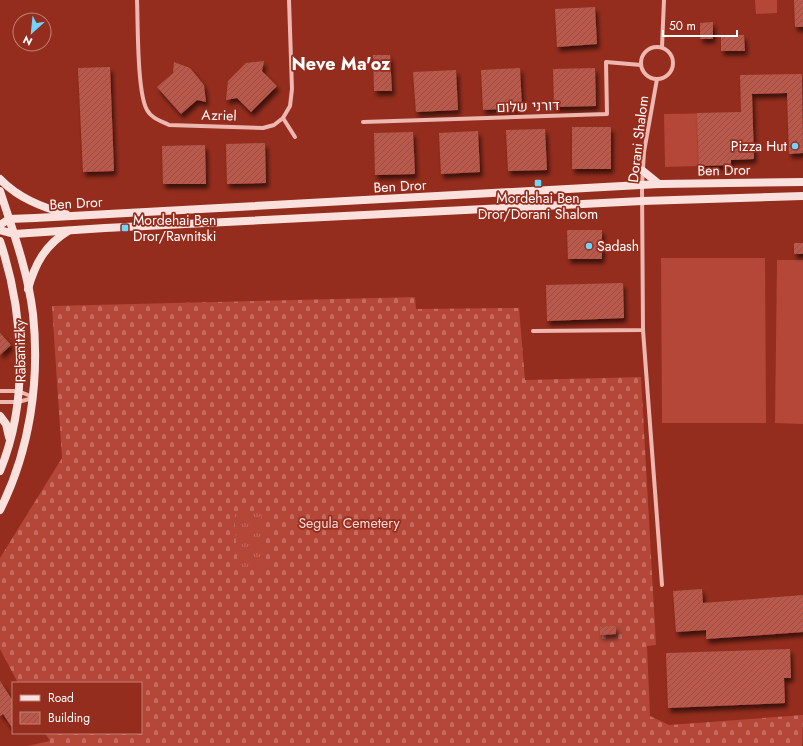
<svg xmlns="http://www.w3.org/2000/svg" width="803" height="746" font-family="Jost,Heebo,sans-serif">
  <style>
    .grass { fill: #b44738 }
    .cemetery { fill: url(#cemetery-stones) }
    .park { fill: url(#park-tufts) }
    .building { fill: url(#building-hatch); filter: url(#shadow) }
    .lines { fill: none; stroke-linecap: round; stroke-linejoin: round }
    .street { stroke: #eeb7b0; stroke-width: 4 }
    .secondary { stroke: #fae1dd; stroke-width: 8 }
    .poi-dot { fill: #6fd5fd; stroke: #942d1d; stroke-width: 1.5 }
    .labels { text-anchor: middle; stroke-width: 3.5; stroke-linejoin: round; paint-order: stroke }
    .street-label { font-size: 14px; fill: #fff; stroke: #942d1d }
    .poi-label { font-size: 14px; fill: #fff; stroke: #942d1d; text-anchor: start }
    .park-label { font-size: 14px; fill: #fadad6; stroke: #942d1d }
    .district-label { font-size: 18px; font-weight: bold; fill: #fff; stroke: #942d1d }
  </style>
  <defs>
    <pattern id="cemetery-stones" width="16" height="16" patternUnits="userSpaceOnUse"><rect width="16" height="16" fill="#b44738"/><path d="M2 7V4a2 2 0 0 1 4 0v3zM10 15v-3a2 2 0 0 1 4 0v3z" fill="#c36c60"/></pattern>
    <pattern id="park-tufts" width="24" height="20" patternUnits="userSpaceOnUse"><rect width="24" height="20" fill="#b44738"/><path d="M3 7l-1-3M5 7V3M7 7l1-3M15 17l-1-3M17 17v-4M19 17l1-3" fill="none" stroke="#c36c60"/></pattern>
    <pattern id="building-hatch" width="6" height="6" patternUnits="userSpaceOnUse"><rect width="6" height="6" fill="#bc584a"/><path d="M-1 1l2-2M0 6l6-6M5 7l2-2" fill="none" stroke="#8a534b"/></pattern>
    <filter id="shadow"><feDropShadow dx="2.5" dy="4.5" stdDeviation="2" flood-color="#0009"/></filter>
  </defs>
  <rect width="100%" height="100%" fill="#942d1d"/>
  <g class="grass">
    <polygon points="755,0 777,0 777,13 756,14"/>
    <polygon points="730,113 731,165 665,167 664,114"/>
    <polygon points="661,258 765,258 766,423 662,423"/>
    <polygon points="777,260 803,260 803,424 775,423"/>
  </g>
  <polygon class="cemetery" points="415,297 416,309 519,308 525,380 641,377 656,645 647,646 650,716 669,725 803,715 802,746 27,746 50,741 45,733 141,733 141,683 18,683 0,649 0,558 62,458 52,306"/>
  <polygon class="park" points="261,512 265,568 238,570 234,514"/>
  <g class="building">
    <polygon points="794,0 803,0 803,27 795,27"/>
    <polygon points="595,7 597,44 557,47 555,9"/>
    <polygon points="713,22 713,39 700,39 700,23"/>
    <polygon points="721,35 744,35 745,51 721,51"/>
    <polygon points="373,55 390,55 392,91 374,91"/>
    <polygon points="264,61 262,71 277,86 251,112 237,98 226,100 228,81 246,63"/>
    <polygon points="174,62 190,68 204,85 206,102 197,100 181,114 157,87 173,73"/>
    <polygon points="110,67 114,171 83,172 78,68"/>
    <polygon points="520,68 522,108 483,110 481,70"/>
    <polygon points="595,68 596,106 554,107 553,69"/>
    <polygon points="456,70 458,110 416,112 413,72"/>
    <polygon points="802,74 803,153 789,154 787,93 752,94 754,159 731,160 731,165 699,166 697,113 741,112 740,75"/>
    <rect x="572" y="127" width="39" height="42"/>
    <polygon points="545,129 547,170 508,171 506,130"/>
    <polygon points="478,131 480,172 441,174 439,133"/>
    <polygon points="413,132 415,174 375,175 374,133"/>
    <polygon points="265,143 266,183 227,184 226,144"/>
    <polygon points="205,145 206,184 163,184 162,146"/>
    <polygon points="567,230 602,230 602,259 568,259"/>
    <rect x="794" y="243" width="9" height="11"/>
    <polygon points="623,283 624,318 547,321 546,285"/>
    <polygon points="0,333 11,345 0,355"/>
    <polygon points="702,589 703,603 803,595 803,632 706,639 706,630 676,632 673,591"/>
    <polygon points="616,626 616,634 600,635 600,627"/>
    <polygon points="790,649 791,678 784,678 785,703 668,708 666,653"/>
    <polygon points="0,681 13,701 13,729 3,714 0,716"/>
  </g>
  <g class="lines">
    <g class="street">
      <path d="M 137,0 C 138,23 137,93 147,110 C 151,118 161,121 169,125 L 263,128 L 274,125 L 283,118 L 290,106 L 292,89 L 289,0"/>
      <polyline points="662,47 664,0"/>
      <circle cx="657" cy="63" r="16"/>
      <polyline points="283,118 295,137"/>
      <polyline points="363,122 607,114 606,62 641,65"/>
      <polyline points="643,330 662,585"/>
      <polyline points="533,331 643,330 642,186 644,152 657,79"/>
      <polyline points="0,391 18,391 33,397"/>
      <polyline points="0,402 18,402 33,398"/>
    </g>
    <g class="secondary">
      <polyline points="643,171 659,184"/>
      <path d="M 0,179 C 18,198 42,207 66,214"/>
      <path d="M 0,191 C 13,231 28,272 33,314 C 40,381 30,450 0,510"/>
      <polyline points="0,225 9,219 35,218 659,184 803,182"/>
      <polyline points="0,230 14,234 105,228 642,201 803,196"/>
      <path d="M 0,241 C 24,313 29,401 0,471"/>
      <path d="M 28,289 C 35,264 45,245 68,231"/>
      <polyline points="0,416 6,424 9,437"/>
    </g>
  </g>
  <g class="poi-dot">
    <circle cx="795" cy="146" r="4"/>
    <rect x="534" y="179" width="8" height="8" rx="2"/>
    <rect x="121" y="224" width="8" height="8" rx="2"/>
    <circle cx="589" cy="246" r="4"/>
  </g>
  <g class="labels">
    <g class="street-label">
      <text transform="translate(528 106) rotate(-2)" y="5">דורני שלום</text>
      <text transform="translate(219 115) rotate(2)" y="5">Azriel</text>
      <text transform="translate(638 139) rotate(-83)" y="5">Dorani Shalom</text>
      <text transform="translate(724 170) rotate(-1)" y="5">Ben Dror</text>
      <text transform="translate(400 186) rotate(-3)" y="5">Ben Dror</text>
      <text transform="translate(76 203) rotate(-3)" y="5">Ben Dror</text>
      <text transform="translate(20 351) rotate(-91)" y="5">Rabanitzky</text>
    </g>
    <g class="poi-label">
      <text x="787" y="151" text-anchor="end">Pizza Hut</text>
      <text x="538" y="203" text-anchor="middle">Mordehai Ben<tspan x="538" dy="16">Dror/Dorani Shalom</tspan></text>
      <text x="133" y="225">Mordehai Ben<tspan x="133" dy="16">Dror/Ravnitski</tspan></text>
      <text x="597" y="251">Sadash</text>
    </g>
    <g class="park-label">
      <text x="349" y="528">Segula Cemetery</text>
    </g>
    <g class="district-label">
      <text x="341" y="70">Neve Ma'oz</text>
    </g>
  </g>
  <rect x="12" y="682" width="130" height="52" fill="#942d1d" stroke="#bf8177"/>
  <rect x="20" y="695" width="20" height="6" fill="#fae1dd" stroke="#bf8177"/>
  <text x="48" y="702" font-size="12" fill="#ffffff">Road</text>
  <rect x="20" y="712" width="20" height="12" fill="url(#building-hatch)" stroke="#bf8177"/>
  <text x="48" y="722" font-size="12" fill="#ffffff">Building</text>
  <g transform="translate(32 32) rotate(207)"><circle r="19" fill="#942d1d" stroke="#bf8177"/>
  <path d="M0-3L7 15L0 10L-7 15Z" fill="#6fd5fd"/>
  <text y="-6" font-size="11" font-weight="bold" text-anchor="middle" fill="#ffffff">N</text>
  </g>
  <path d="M663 30v6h74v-6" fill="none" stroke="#ffffff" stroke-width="2"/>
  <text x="669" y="30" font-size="12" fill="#ffffff" stroke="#942d1d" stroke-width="3" paint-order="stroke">50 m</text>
</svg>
